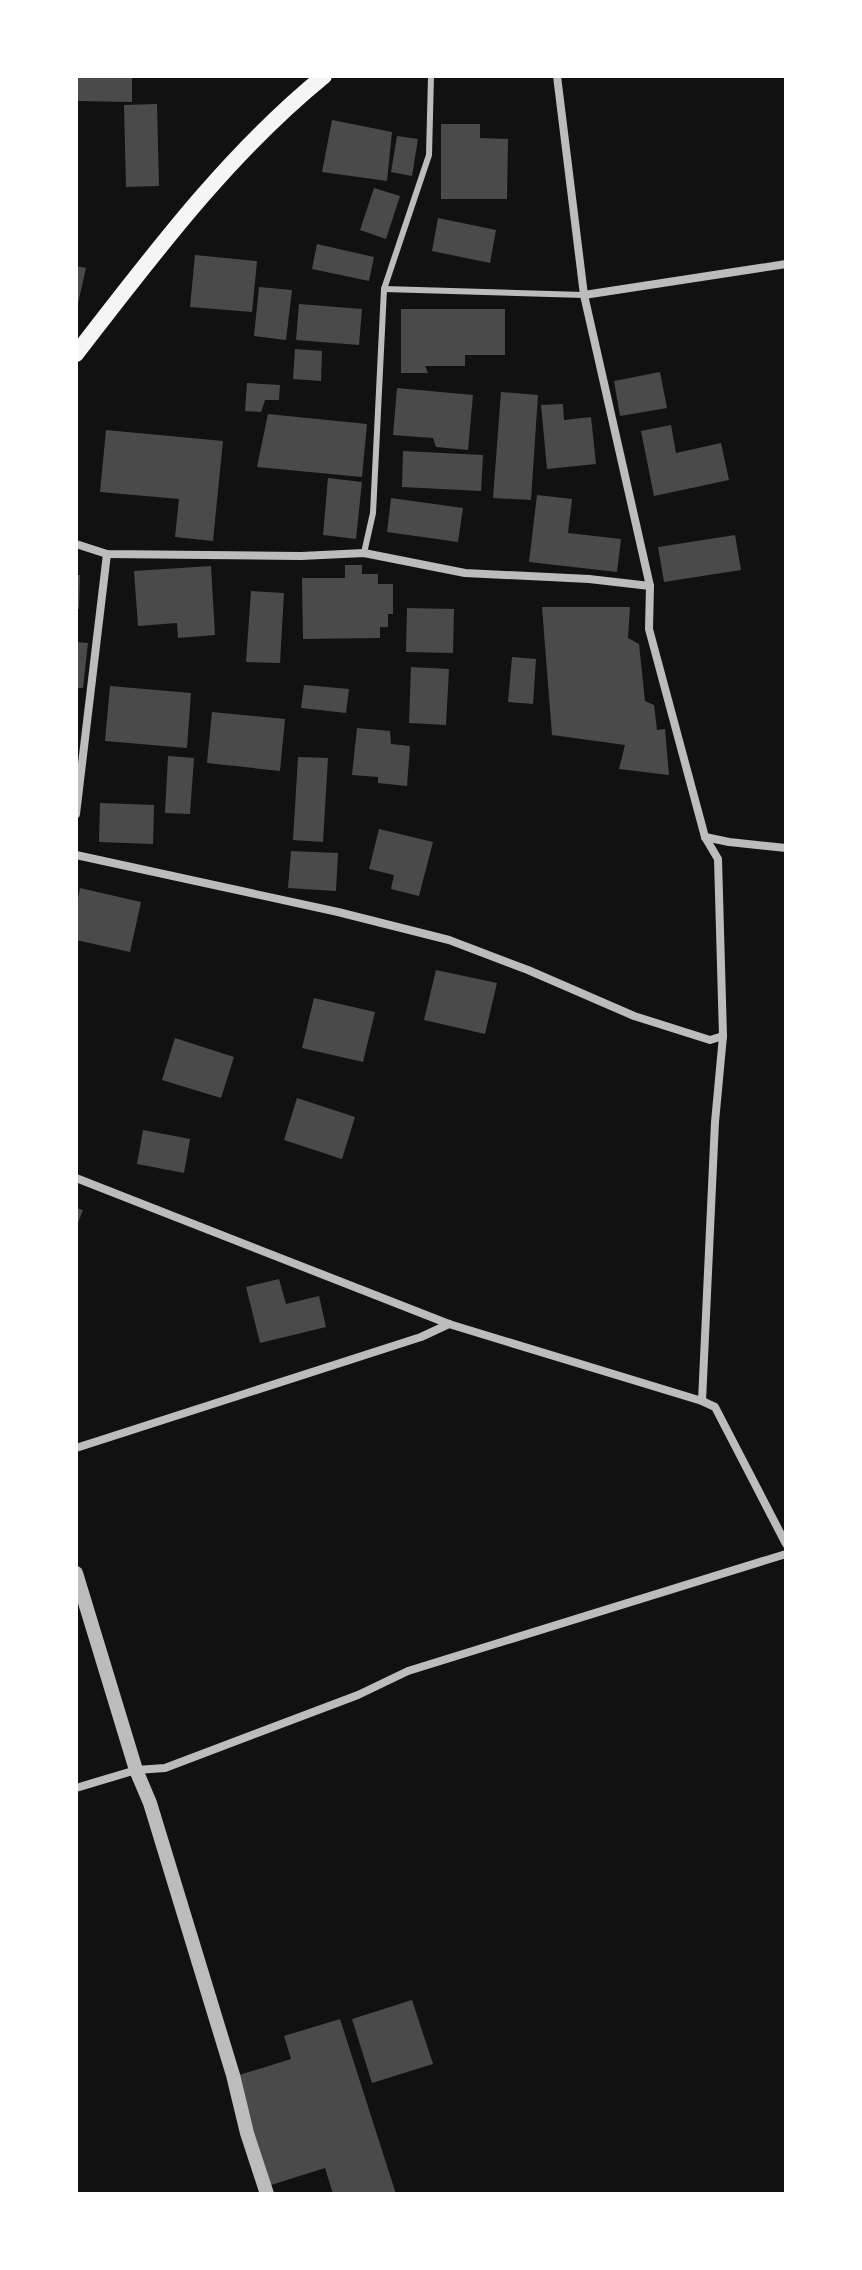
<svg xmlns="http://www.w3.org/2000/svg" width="862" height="2270" font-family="Raleway,sans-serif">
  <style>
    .building { fill: #4a4a4a }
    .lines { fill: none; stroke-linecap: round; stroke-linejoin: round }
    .service { stroke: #bcbcbc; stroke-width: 6 }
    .minor { stroke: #bcbcbc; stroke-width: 8 }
    .tertiary { stroke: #bcbcbc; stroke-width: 14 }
    .secondary { stroke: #f5f5f5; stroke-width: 16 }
  </style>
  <rect width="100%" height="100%" fill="#111"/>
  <g class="building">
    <polygon points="76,76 132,76 132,102 76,101"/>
    <polygon points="157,104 159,186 126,187 124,105"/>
    <polygon points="332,120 392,132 387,181 322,172"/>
    <polygon points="441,124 480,124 480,138 508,139 507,199 441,199"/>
    <polygon points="397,136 418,139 412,176 391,172"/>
    <polygon points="374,188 400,196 386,239 360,230"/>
    <polygon points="438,218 496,230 490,263 432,251"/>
    <polygon points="317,244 374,257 369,281 312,269"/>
    <polygon points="195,255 257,261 252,312 190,307"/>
    <polygon points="76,266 86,268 77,308 76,307"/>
    <polygon points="259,287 292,290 286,340 254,336"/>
    <polygon points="299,304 362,309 359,345 296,340"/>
    <polygon points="401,309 505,309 505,355 465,355 465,366 425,366 428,373 401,373"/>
    <polygon points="295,349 322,351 321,381 293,379"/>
    <polygon points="660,372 667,408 620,416 614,381"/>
    <polygon points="247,383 280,385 279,400 265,400 261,412 245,411"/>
    <polygon points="397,388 473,395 468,450 436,447 433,438 393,435"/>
    <polygon points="501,392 538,395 531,500 493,498"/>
    <polygon points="563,404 564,420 591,417 596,464 547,469 541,405"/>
    <polygon points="268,414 367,424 362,477 257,467"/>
    <polygon points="671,425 676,453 721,443 729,480 654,496 641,431"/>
    <polygon points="106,430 223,441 213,541 175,537 179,499 100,492"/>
    <polygon points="403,451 483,455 481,491 402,487"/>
    <polygon points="328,478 362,482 356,539 323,535"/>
    <polygon points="537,495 572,499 568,533 621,539 617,572 529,562"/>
    <polygon points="391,498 463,508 458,542 387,532"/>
    <polygon points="735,535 741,570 664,582 658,547"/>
    <polygon points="345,565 362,565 362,574 378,574 378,584 393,584 393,614 388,614 388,627 380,627 380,638 303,639 302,578 345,578"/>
    <polygon points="211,566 215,635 178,638 177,623 138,626 134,571"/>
    <polygon points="76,575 80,575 79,609 76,609"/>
    <polygon points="251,591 284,593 280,663 246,662"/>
    <polygon points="542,607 630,607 628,638 639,644 645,701 654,705 657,730 665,729 669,775 619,769 625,745 552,735"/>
    <polygon points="407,608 454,609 453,653 406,652"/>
    <polygon points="76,642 88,643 83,688 76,688"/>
    <polygon points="512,657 536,659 533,704 508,702"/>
    <polygon points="411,667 449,669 446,725 409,723"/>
    <polygon points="304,685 349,689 346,713 301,708"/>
    <polygon points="110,686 191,693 187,748 105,741"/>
    <polygon points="212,712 285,719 280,771 207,763"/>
    <polygon points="357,728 390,731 391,744 410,746 407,786 378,783 378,777 352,775"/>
    <polygon points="168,756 194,758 190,814 165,813"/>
    <polygon points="298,757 328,758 323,842 293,840"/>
    <polygon points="100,803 154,805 153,844 99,842"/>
    <polygon points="379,829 433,842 419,896 391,889 394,875 369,869"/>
    <polygon points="291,851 338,853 336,891 288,888"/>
    <polygon points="80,888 141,902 130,952 76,940 76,908"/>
    <polygon points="436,970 497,983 485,1034 424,1020"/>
    <polygon points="314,998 375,1012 363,1062 302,1048"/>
    <polygon points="175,1038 234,1057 221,1098 162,1080"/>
    <polygon points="297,1098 355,1117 342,1159 284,1140"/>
    <polygon points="143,1130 190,1139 184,1173 137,1164"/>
    <polygon points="76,1208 83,1210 76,1228"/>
    <polygon points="279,1279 286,1304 319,1296 326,1327 260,1343 246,1287"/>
    <polygon points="412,2000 433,2064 372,2083 352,2019"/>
    <polygon points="340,2019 396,2194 333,2194 325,2168 271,2185 236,2076 291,2059 284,2036"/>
  </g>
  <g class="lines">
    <g class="service">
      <polyline points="384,289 584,295"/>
      <polyline points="364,553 373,513 384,289 429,155 431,76"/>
    </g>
    <g class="minor">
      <polyline points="557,76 584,295 650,586 649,629 705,837 718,859 723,1036 715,1122 702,1401"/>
      <polyline points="584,295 786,264"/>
      <polyline points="76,544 107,554 301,556 364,553 465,573 589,579 650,586"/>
      <polyline points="76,814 107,554"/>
      <polyline points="705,837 729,842 786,848"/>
      <polyline points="76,855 338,912 449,940 528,970 634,1016 710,1040 723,1036"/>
      <polyline points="76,1178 449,1324 702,1401 715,1407 786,1544"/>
      <polyline points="76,1448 421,1337 449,1324"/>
      <polyline points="76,1788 136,1770 165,1768 358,1695 408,1671 786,1554"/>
    </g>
    <polyline class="tertiary" points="76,1573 136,1770 150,1803 233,2075 247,2133 267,2194"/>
    <path class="secondary" d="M 76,354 C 152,256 227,155 324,76"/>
  </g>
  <rect width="862" height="2270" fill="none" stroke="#ffffff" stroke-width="156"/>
</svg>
